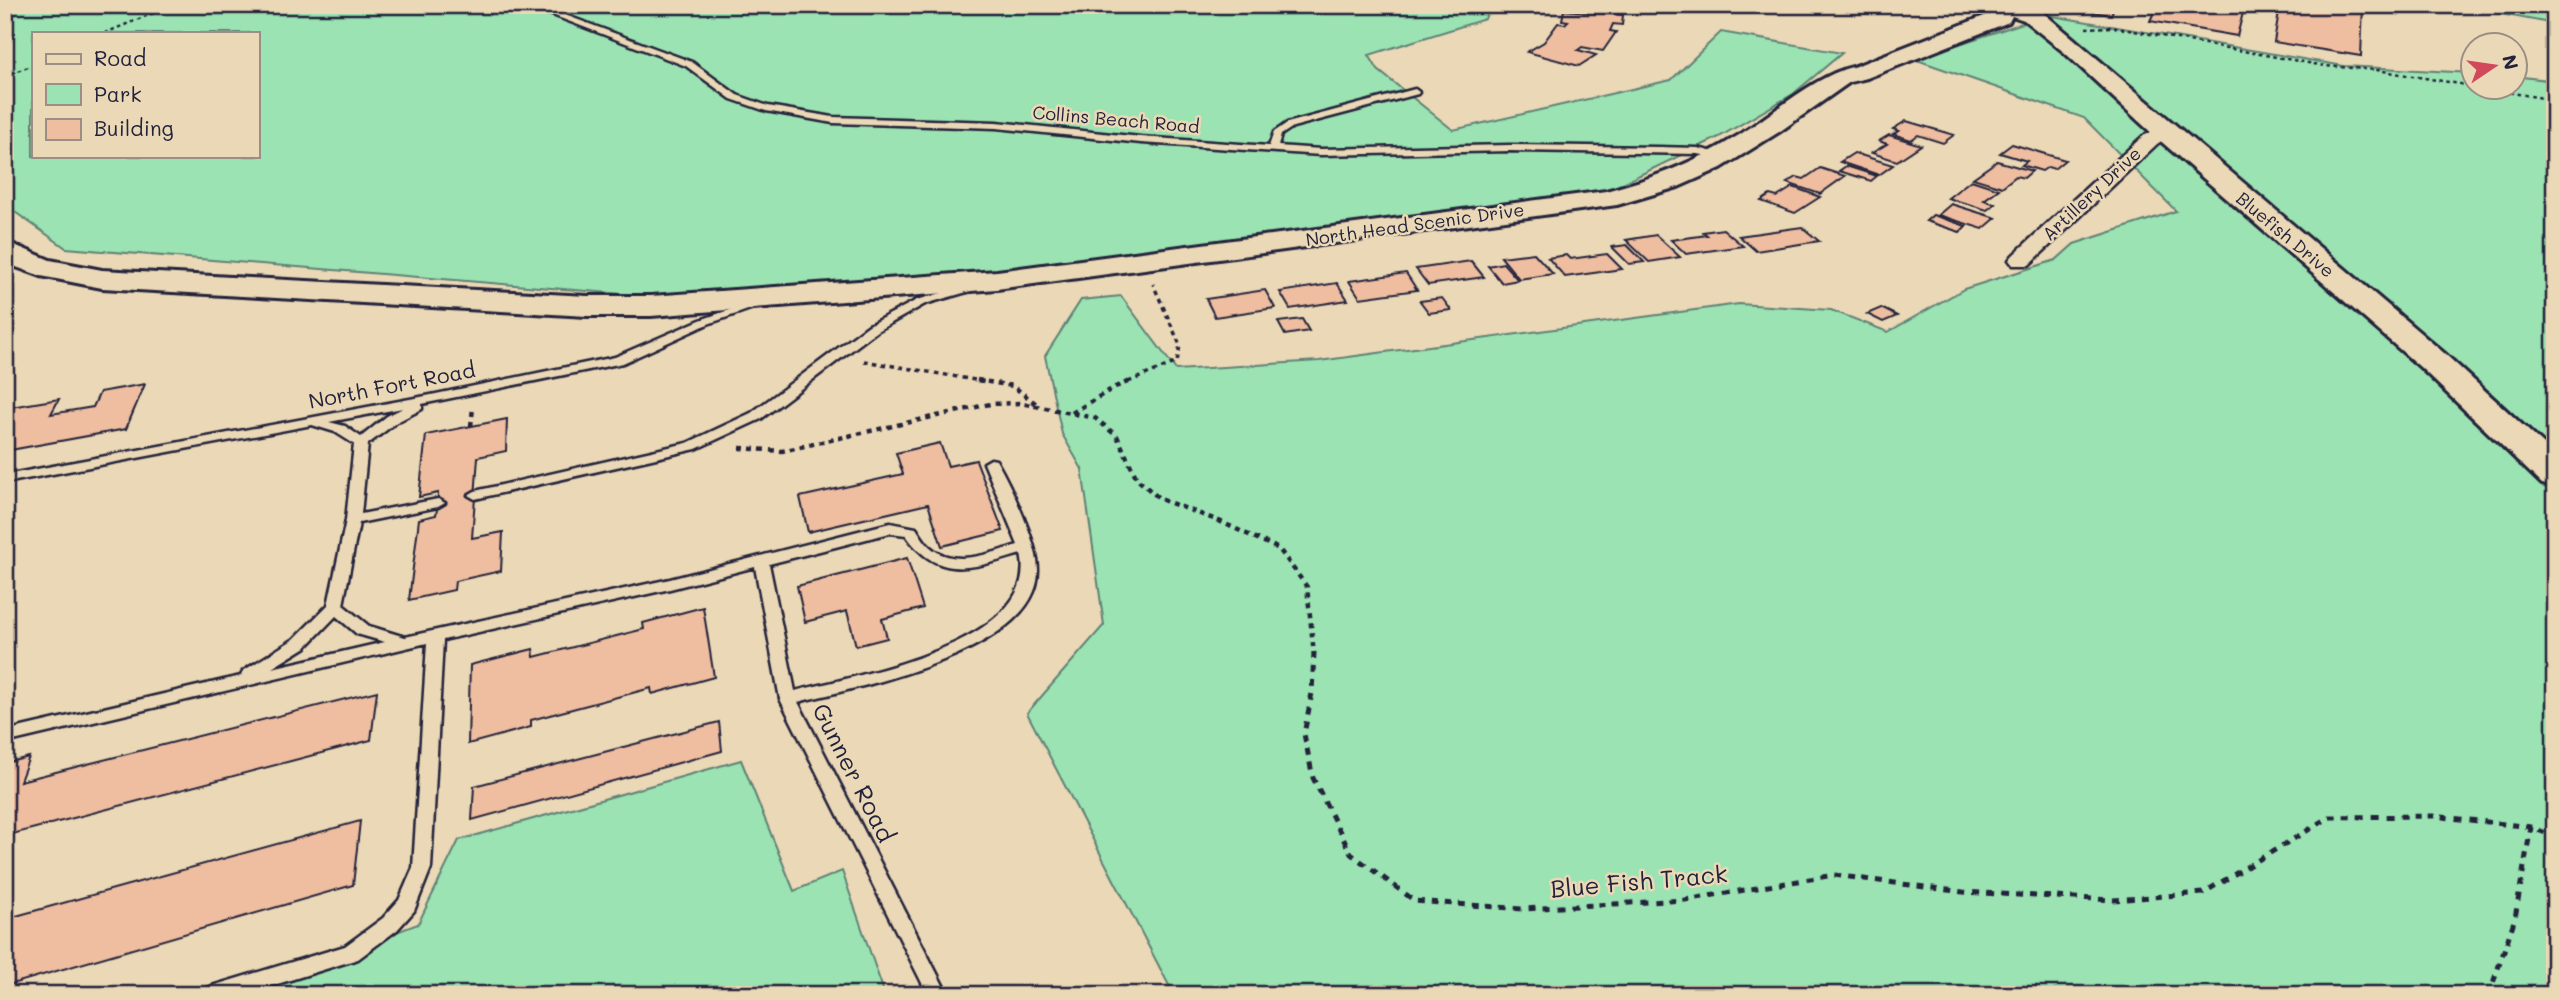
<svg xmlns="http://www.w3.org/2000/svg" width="2560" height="1000" font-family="Mali,sans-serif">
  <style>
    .green { fill: #9be3b2; stroke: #5e8276; stroke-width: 2; fill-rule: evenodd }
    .building { fill: #efbda0; stroke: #22223b; stroke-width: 2 }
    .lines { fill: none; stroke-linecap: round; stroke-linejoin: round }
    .lane-casing { stroke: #22223b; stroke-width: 5 }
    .street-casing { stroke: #22223b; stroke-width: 5 }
    .secondary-casing { stroke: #22223b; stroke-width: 6 }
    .path-far3 { stroke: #22223b; stroke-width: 2.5; stroke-dasharray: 3.5 3.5; stroke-linecap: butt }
    .path-far2 { stroke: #22223b; stroke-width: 3.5; stroke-dasharray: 4.5 4.5; stroke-linecap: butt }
    .path-far1 { stroke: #22223b; stroke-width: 4.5; stroke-dasharray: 5 5; stroke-linecap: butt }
    .path { stroke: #22223b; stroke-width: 5; stroke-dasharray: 7 7; stroke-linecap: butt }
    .lane { fill: #ebd8b6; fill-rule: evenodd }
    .street { fill: #ebd8b6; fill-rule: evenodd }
    .secondary { fill: #ebd8b6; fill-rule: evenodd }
    .labels { text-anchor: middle; stroke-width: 5; stroke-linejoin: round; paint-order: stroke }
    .far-street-label { font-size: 18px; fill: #22223b; stroke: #ebd8b6 }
    .street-label { font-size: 21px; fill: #22223b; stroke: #ebd8b6 }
    .near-street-label { font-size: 24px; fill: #22223b; stroke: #ebd8b6 }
  </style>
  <rect width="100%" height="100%" fill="#ebd8b6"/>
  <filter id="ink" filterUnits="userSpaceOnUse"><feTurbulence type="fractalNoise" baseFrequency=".0143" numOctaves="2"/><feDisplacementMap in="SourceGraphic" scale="14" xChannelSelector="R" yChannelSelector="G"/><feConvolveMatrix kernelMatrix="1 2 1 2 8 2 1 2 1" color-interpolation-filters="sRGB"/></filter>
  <g filter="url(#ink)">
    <g class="green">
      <path d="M 5,5 L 1490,5 L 1485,19 L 1369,55 L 1378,70 L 1453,130 L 1671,80 L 1721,32 L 1842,53 L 1793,94 L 1719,137 L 1600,194 L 1093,263 L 647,296 L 66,248 L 5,205 L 5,64 L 15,60 L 5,54 ZM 33,33 L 257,33 L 257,156 L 33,156 Z"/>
      <polygon points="2472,5 2555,5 2555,24 2463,7"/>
      <polygon points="2047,15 2344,66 2472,73 2472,88 2514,88 2515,76 2555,81 2555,995 1174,995 1027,713 1104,625 1082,469 1062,434 1045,356 1081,300 1121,296 1176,370 1319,361 1739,304 1831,310 1888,332 1964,289 2056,260 2074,244 2176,211 2084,118 1914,59"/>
      <polygon points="741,760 794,891 842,871 885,995 229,995 418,924 459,840"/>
    </g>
    <g class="building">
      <polygon points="2068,5 2115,5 2111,15 2072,9"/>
      <polygon points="2157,5 2245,5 2237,36 2150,21"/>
      <polygon points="2280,5 2363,5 2361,56 2274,42"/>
      <polygon points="1564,10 1623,15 1622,25 1613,24 1610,31 1616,32 1603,51 1582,47 1578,50 1596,55 1579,66 1527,52 1544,42 1558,23 1565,24 1568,21 1562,20"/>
      <polygon points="1906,121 1954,135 1943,143 1918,135 1911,140 1893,134 1899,131 1893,129"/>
      <polygon points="1889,135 1921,145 1897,161 1872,153 1887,144 1879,141"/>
      <polygon points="2012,144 2065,160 2054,169 2048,167 2042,171 2022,165 2027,161 2000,153"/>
      <polygon points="1854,153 1893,165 1879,175 1840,162"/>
      <polygon points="1997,161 2032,171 2024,178 2016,176 2002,187 1973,178"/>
      <polygon points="1846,166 1877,176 1871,181 1839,171"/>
      <polygon points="1820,168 1845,176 1820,194 1787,183 1797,177 1804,179"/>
      <polygon points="1971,180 1999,189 1984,200 1995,204 1987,210 1948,198"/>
      <polygon points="1793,187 1820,197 1795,213 1761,201 1770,195 1777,197"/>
      <polygon points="1951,204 1996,218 1983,229 1938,215"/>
      <polygon points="1933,215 1966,226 1960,232 1926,221"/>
      <polygon points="1802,227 1819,241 1756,251 1739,236"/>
      <polygon points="1723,229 1743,246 1686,254 1671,240 1707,235 1703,232"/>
      <polygon points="1656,235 1680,257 1649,262 1626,240"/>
      <polygon points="1627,245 1644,262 1629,264 1612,247"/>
      <polygon points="1534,253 1553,274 1519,279 1501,257"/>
      <polygon points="1607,254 1622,269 1565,277 1548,258 1566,255 1570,259"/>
      <polygon points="1471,261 1484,277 1428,285 1416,269"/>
      <polygon points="1503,263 1518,280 1502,283 1488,266"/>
      <polygon points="1406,273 1417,290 1360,298 1349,281"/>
      <polygon points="1337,283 1348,300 1290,309 1280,292"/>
      <polygon points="1265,290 1275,308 1215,317 1206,299"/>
      <polygon points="1442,298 1451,310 1429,313 1420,301"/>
      <polygon points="1881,308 1897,316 1883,322 1867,314"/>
      <polygon points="1302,319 1309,331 1285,335 1278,322"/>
      <polygon points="145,384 126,429 5,451 5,418 11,407 59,399 51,414 93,407 100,392"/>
      <polygon points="507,419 506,451 478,457 472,538 503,532 501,571 455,581 454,590 409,600 419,519 436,515 438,503 438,493 419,497 426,435"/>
      <polygon points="940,443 948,466 976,460 1003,531 942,546 928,504 808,532 800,497 903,474 896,453"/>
      <polygon points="907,558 923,608 882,619 887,638 856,646 847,611 805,622 797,586"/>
      <polygon points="703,607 714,677 652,694 651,688 531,720 531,727 468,744 470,665 533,649 534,657 644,629 643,623"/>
      <polygon points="377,691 371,740 5,836 5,763 29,757 20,781"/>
      <polygon points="719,722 722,751 472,820 474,786"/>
      <polygon points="360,821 353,885 5,986 5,919"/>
    </g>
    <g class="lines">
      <g class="lane-casing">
        <g id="lane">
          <polygon points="526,5 538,5 692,62 737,95 768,106 833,117 996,122 1141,137 1269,146 1274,132 1287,123 1415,89 1419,92 1418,94 1293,127 1281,135 1278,146 1321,149 1510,145 1658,147 1698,148 1729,156 1724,159 1698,154 1510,151 1321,155 1141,143 996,128 833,123 766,111 731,99 686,66"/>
          <polygon points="970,285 976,288 974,290 925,304 877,331 761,419 696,449 475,499 468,495 475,491 687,443 751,413 869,325 917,300"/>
          <path d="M 758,300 L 764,303 L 762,305 L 708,324 L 623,363 L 422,404 L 422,409 L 397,422 L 368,444 L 361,514 L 438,499 L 445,503 L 438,507 L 359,523 L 343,605 L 369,626 L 405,637 L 670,579 L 890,523 L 916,528 C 920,534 924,541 929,546 C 954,569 990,553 1018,545 L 984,463 L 991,459 L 996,460 C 1010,484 1038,543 1038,570 C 1039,652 859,687 798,702 L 948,995 L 928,995 L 780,699 L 755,567 L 670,589 L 443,640 L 431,868 L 414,911 L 397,930 L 358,959 L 242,995 L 202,995 L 205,989 L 212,986 L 345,946 L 383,918 L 399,900 L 413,868 L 427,643 L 5,743 L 5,731 L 241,676 L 243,671 L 294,639 L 328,605 L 346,520 L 354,444 L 335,432 L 312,425 L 5,483 L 5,475 L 431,395 L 615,357 L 700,320 ZM 403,408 L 387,416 L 361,437 L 345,426 L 329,422 ZM 890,533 L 906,535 C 938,582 974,568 1021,554 C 1042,643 855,676 795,691 L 769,564 ZM 336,616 L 357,634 L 385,642 L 272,668 L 306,647 Z"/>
        </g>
      </g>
      <g class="street-casing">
        <polygon id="street" points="2165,126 2172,128 2175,132 2157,144 2029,265 2013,265 2009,260 2013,255 2143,136"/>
      </g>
      <g class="secondary-casing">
        <path id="secondary" d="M 1996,5 L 2023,5 L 2040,10 L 2444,353 L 2555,455 L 2555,487 L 2542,484 L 2420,367 L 2156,137 L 2065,53 L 2024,20 L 2012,16 L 2009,22 L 1867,78 L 1850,82 L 1779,132 L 1721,168 L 1678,187 L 1617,205 L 997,289 L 651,316 L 587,316 L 102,288 L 41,276 L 5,263 L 5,241 L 50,260 L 102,270 L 587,296 L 651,296 L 997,271 L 1606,191 C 1651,179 1694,163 1734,138 C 1768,118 1817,74 1853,67 L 1992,13 Z"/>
      </g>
      <g class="path-far3">
        <polyline points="2086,28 2112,27 2325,66 2377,70 2472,86"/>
        <polyline points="105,33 173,5"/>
        <polyline points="5,76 33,65"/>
        <polyline points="2482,88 2555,100"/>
      </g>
      <g class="path-far2">
        <polyline points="864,361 987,382"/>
        <polyline points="1128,382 1177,362 1180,345 1153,284"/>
      </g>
      <g class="path-far1">
        <polyline points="977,380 1013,386 1039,406"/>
        <polyline points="1072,413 1115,387 1133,380"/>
        <polyline points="471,426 473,408"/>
        <polyline points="740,448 782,451 990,404 1021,403 1095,418 1117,436 1137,479 1160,499 1219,521 1279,549 1307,587 1314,654"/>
      </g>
      <g class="path">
        <polyline points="1314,652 1312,693 1304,734 1313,778 1351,854 1415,901 1523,909 1685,900 1834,875 1963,892 2113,900 2203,893 2330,817 2434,816 2531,827 2555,837"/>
        <polyline points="2489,995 2515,918 2531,827"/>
      </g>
      <use href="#lane" class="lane"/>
      <use href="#street" class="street"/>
      <use href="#secondary" class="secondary"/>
    </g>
  </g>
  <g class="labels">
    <g class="far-street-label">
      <text transform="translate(1116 120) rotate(5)" y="6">Collins Beach Road</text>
      <text transform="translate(2092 194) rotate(-43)" y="6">Artillery Drive</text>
      <text transform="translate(1415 225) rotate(-8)" y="6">North Head Scenic Drive</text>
      <text transform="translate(2285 235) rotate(40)" y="6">Bluefish Drive</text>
    </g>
    <g class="street-label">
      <text transform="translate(392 386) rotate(-11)" y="7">North Fort Road</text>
    </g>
    <g class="near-street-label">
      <text transform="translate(853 773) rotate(63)" y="8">Gunner Road</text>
      <text transform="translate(1639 882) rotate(-5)" y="8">Blue Fish Track</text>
    </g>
  </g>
  <rect width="2560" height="1000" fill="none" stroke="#ebd8b6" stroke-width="28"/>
  <rect x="14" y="14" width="2532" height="972" fill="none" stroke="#22223b" stroke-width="2.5" filter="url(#ink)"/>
  <rect x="32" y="32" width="228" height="126" fill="#ebd8b6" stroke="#9b8f85" stroke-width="2"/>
  <rect x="46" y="54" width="35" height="10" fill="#ebd8b6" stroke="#9b8f85" stroke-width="2"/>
  <text x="94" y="66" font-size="21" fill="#22223b">Road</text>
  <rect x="46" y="84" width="35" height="21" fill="#9be3b2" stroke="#9b8f85" stroke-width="2"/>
  <text x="94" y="102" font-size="21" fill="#22223b">Park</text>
  <rect x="46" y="119" width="35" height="21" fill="#efbda0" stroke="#9b8f85" stroke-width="2"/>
  <text x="94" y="136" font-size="21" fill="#22223b">Building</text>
  <g transform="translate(2494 66) rotate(77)"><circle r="33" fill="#ebd8b6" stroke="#9b8f85" stroke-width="2"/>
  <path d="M0-5L12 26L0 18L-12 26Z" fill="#d1495b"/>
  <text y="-10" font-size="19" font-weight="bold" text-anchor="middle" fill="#22223b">N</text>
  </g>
</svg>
